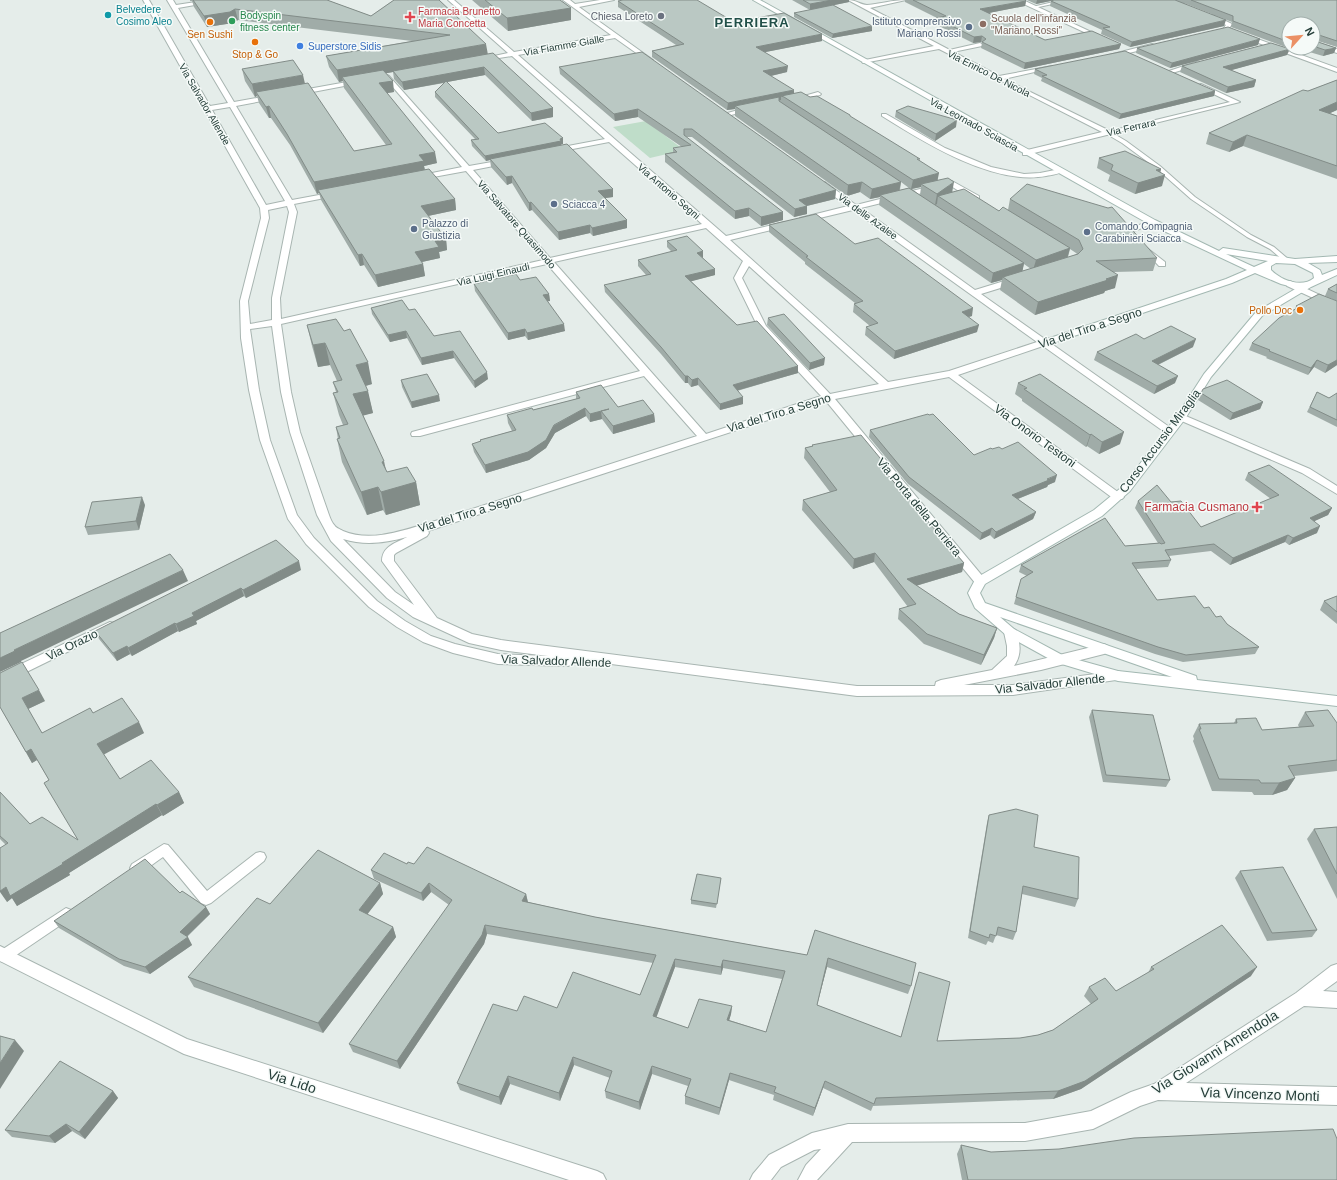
<svg xmlns="http://www.w3.org/2000/svg" width="1337" height="1180" font-family="Helvetica,sans-serif">
  <style>
    .green { fill: #bfddc9 }
    .lines { fill: none; stroke-linecap: round; stroke-linejoin: round }
    .lane-casing { stroke: #a8b5b1; stroke-width: 2 }
    .street-casing { stroke: #a8b5b1; stroke-width: 2 }
    .secondary-casing { stroke: #a3b8b2; stroke-width: 2 }
    .lane { fill: #fff; fill-rule: evenodd }
    .street { fill: #fff; fill-rule: evenodd }
    .secondary { fill: #fff; fill-rule: evenodd }
    .wall { fill: #a0aca8; fill-rule: evenodd }
    .shaded-wall { fill: #828c88 }
    .building { fill: #bac8c3; stroke: #828c88; fill-rule: evenodd }
    .culture-dot { fill: #0f9aa8; stroke: #f5faf8; stroke-width: 1.5 }
    .worship-dot { fill: #6b7280; stroke: #f5faf8; stroke-width: 1.5 }
    .health-dot { fill: #e0444e; stroke: #f5faf8; stroke-width: 1.5 }
    .leisure-dot { fill: #2e9e5b; stroke: #f5faf8; stroke-width: 1.5 }
    .food-dot { fill: #e8710a; stroke: #f5faf8; stroke-width: 1.5 }
    .education-dot { fill: #8d6e63; stroke: #f5faf8; stroke-width: 1.5 }
    .service-dot { fill: #5c6f8a; stroke: #f5faf8; stroke-width: 1.5 }
    .shop-dot { fill: #3f7fe0; stroke: #f5faf8; stroke-width: 1.5 }
    .labels { text-anchor: middle; stroke-width: 3; stroke-linejoin: round; paint-order: stroke }
    .far-culture-label { font-size: 10px; fill: #0d838f; stroke: #f5faf8; text-anchor: start }
    .far-health-label { font-size: 10px; fill: #be3a42; stroke: #f5faf8; text-anchor: start }
    .far-leisure-label { font-size: 10px; fill: #27864d; stroke: #f5faf8; text-anchor: start }
    .far-worship-label { font-size: 10px; fill: #5b616d; stroke: #f5faf8; text-anchor: end }
    .far-education-label { font-size: 10px; fill: #785e54; stroke: #f5faf8; text-anchor: start }
    .far-service-label { font-size: 10px; fill: #4e5e75; stroke: #f5faf8; text-anchor: start }
    .far-food-label { font-size: 10px; fill: #c56008; stroke: #f5faf8 }
    .far-street-label { font-size: 10px; fill: #253e39; stroke: #f5faf8 }
    .far-shop-label { font-size: 10px; fill: #366cbe; stroke: #f5faf8; text-anchor: start }
    .street-label { font-size: 12px; fill: #253e39; stroke: #f5faf8 }
    .health-label { font-size: 12px; fill: #be3a42; stroke: #f5faf8; text-anchor: end }
    .far-district-label { font-size: 13px; font-weight: bold; letter-spacing: 1px; fill: #214f48; stroke: #f5faf8 }
    .near-street-label { font-size: 14px; fill: #253e39; stroke: #f5faf8 }
  </style>
  <rect width="100%" height="100%" fill="#e5edea"/>
  <polygon class="green" points="646,121 684,150 650,158 613,127"/>
  <g class="lines">
    <g class="lane-casing">
      <g id="lane">
        <polygon points="1062,0 1071,0 1034,8 1032,7"/>
        <polygon points="1313,41 1337,49 1337,53 1313,45"/>
        <polygon points="980,43 983,45 982,46 948,53 945,51"/>
        <path d="M 882,114 L 886,114 L 945,148 L 991,167 L 1024,174 L 1040,173 L 1060,169 L 1063,171 C 1059,174 1052,175 1046,176 C 994,186 925,143 882,116 Z"/>
        <polygon points="1105,131 1109,131 1126,141 1160,166 1195,197 1251,235 1274,247 1288,259 1288,261 1284,261 1270,249 1247,237 1191,199 1156,168 1122,143 1105,133"/>
        <polygon points="1152,220 1154,221 1154,223 1132,232 1136,236 1135,237 1131,237 1124,231"/>
        <polygon points="1147,248 1165,262 1165,266 1159,266 1145,251 1145,249"/>
        <path d="M 164,844 L 168,845 L 207,891 L 256,853 L 260,852 L 264,853 L 266,857 L 264,861 L 211,903 L 206,905 L 201,903 L 163,857 C 155,862 142,875 132,872 L 130,868 L 132,864 Z"/>
        <polygon points="66,908 71,910 72,914 71,918 9,960 4,962 0,961 0,951"/>
      </g>
    </g>
    <g class="street-casing">
      <g id="street">
        <path d="M 143,0 L 149,0 L 210,106 L 228,103 L 167,0 L 173,0 L 176,5 L 209,0 L 223,0 L 178,8 L 234,102 L 273,95 L 276,97 L 273,99 L 236,106 L 292,200 L 335,192 L 339,194 L 335,196 L 294,204 L 297,212 L 280,298 L 281,319 L 543,260 L 466,171 L 417,180 L 417,176 L 462,167 L 385,78 L 384,77 L 387,75 L 389,76 L 469,166 L 509,159 L 509,163 L 473,170 L 550,258 L 702,224 L 609,142 L 552,153 L 552,149 L 605,139 L 512,56 L 480,61 L 480,59 L 508,53 L 448,0 L 454,0 L 514,52 L 611,35 L 563,0 L 570,0 L 575,4 L 600,0 L 614,0 L 579,7 L 653,60 L 653,62 L 649,62 L 615,38 L 518,55 L 726,236 L 785,222 L 788,222 L 788,226 L 730,240 L 888,382 L 949,371 L 1037,342 L 853,210 L 803,222 L 800,222 L 800,218 L 848,206 L 819,186 L 819,182 L 825,182 L 856,205 L 952,181 L 979,196 L 979,200 L 973,200 L 951,186 L 861,208 L 975,290 L 1014,278 L 1020,278 L 1021,280 L 1020,282 L 981,294 L 1175,431 L 1170,434 L 1166,433 L 1043,346 L 958,375 L 1122,495 L 1124,497 L 1122,499 L 1114,499 L 949,377 L 835,399 L 984,578 L 986,581 L 984,584 L 980,585 L 976,584 L 826,401 L 428,531 L 429,533 L 427,536 L 396,553 L 394,555 L 394,561 L 437,618 L 472,634 L 501,640 L 857,686 L 935,686 L 936,682 L 941,680 L 992,670 L 1007,656 L 1007,646 L 1004,632 L 1006,629 L 1010,628 L 1014,629 C 1021,641 1022,655 1014,666 L 1104,644 L 1108,646 L 1110,649 L 1108,652 L 1104,654 L 1041,670 L 964,685 L 1013,685 L 1118,671 L 1123,673 L 1124,676 L 1123,679 L 1013,695 L 857,696 L 573,659 L 574,661 L 573,664 L 568,666 L 498,664 L 453,653 L 423,642 L 397,627 L 369,607 L 306,544 L 288,519 L 260,440 L 249,390 L 241,338 L 240,301 L 261,218 L 260,208 ZM 230,107 L 285,201 L 266,205 L 212,110 ZM 287,206 L 289,212 L 272,298 L 272,320 L 250,324 L 248,301 L 269,218 L 268,210 ZM 706,228 L 743,261 L 734,278 L 759,329 L 821,396 L 706,434 L 554,262 ZM 547,264 L 640,371 L 412,432 L 411,434 L 412,436 L 420,436 L 644,376 L 697,436 L 432,522 C 404,530 371,543 343,531 C 340,529 336,528 335,526 C 332,523 330,518 329,515 L 300,432 L 291,392 L 281,324 ZM 749,266 L 879,384 L 830,394 L 766,326 L 742,278 ZM 272,326 L 281,392 L 290,432 L 317,515 L 331,541 L 387,598 L 413,617 L 469,643 L 501,650 L 548,656 L 498,654 L 455,644 L 431,636 L 405,621 L 377,601 L 314,538 L 297,515 L 270,440 L 259,390 L 250,329 ZM 407,537 C 396,543 382,546 382,561 L 414,605 L 395,592 L 343,539 C 365,546 385,543 407,537 Z"/>
        <path d="M 848,0 C 856,0 861,5 867,5 C 880,4 892,0 906,0 L 870,8 L 999,76 L 1052,66 L 1052,68 L 1004,79 L 1110,131 L 1230,102 L 1199,87 L 1199,85 L 1201,84 L 1240,102 L 1026,155 L 1023,155 L 1023,151 L 1102,132 L 939,49 L 863,63 L 862,62 L 865,60 L 934,46 Z"/>
        <polygon points="1015,0 1023,0 1104,38 1099,39"/>
        <polygon points="1209,15 1213,15 1232,24 1228,30 1224,30 1223,29 1226,25 1209,17"/>
        <polygon points="1244,34 1337,68 1337,72 1242,37 1241,36"/>
        <polygon points="1152,44 1154,45 1154,47 1112,57 1109,55"/>
        <polygon points="1196,62 1198,63 1198,65 1169,74 1166,72"/>
        <polygon points="358,80 361,82 360,83 297,95 294,93 297,91"/>
        <polygon points="818,92 821,94 820,95 793,102 790,100"/>
        <polygon points="749,107 752,109 751,110 727,116 724,114"/>
        <polygon points="1290,281 1337,303 1337,309 1287,286 1286,284 1287,282"/>
        <polygon points="1181,414 1310,469 1337,486 1337,494 1302,473 1177,419 1176,417"/>
        <polygon points="110,622 114,623 116,626 114,629 0,685 0,674"/>
        <polygon points="0,946 187,1039 597,1171 603,1174 606,1180 569,1180 184,1054 0,961"/>
        <polygon points="1337,964 1337,981 1323,991 1337,992 1337,1008 1304,1006 1186,1083 1337,1087 1337,1105 1158,1100 1140,1106 1093,1129 1025,1141 852,1142 817,1180 798,1180 806,1165 821,1149 814,1150 781,1167 771,1180 750,1180 753,1174 769,1155 812,1133 848,1124 1025,1123 1091,1111 1131,1092 1154,1084 1296,993 1331,966"/>
      </g>
    </g>
    <g class="secondary-casing">
      <path id="secondary" d="M 753,0 L 760,0 L 1155,220 L 1219,251 L 1223,248 L 1295,259 L 1337,256 L 1337,262 L 1308,263 L 1320,270 L 1322,275 L 1337,269 L 1337,275 L 1311,287 L 1262,316 L 1211,377 L 1185,419 L 1130,491 L 1102,516 L 985,584 L 980,593 L 985,603 L 1196,676 L 1197,680 L 1337,696 L 1337,706 L 1118,681 L 1055,662 L 1006,635 L 975,608 L 968,593 L 976,578 L 1094,510 L 1122,487 L 1177,416 L 1204,374 L 1256,312 L 1297,288 L 1281,284 L 1255,273 L 1232,283 L 1047,345 L 1041,345 L 1039,343 L 1041,341 L 1226,279 L 1247,270 L 1149,224 ZM 1226,254 L 1268,261 L 1254,267 ZM 1276,263 L 1295,264 L 1313,273 L 1314,278 C 1302,288 1282,281 1271,270 L 1271,266 ZM 1000,617 L 1172,677 L 1118,671 L 1064,656 L 1014,629 Z"/>
    </g>
    <use href="#lane" class="lane"/>
    <use href="#street" class="street"/>
    <use href="#secondary" class="secondary"/>
  </g>
  <g class="wall">
    <polygon points="190,0 327,0 371,16 394,0 487,54 553,108 553,117 532,121 485,75 447,82 498,133 563,138 563,144 561,144 562,145 613,197 605,198 627,220 627,228 593,236 590,233 559,240 532,210 529,211 512,183 507,185 491,167 490,160 486,161 472,146 471,140 475,139 435,97 435,92 444,83 404,90 394,79 393,72 386,73 394,92 387,93 437,163 424,166 425,169 455,199 456,210 428,216 446,239 447,250 439,252 440,258 422,262 423,264 425,276 378,287 364,265 360,266 321,200 319,193 317,194 290,145 271,118 269,118 259,103 257,96 255,97 245,81 242,69 305,84 354,151 386,145 344,88 343,81 339,82 329,67 326,56 412,41 238,20 233,23 207,27 194,7 192,1 190,1"/>
    <polygon points="472,0 560,0 571,8 571,20 508,31"/>
    <polygon points="792,0 849,0 849,2 810,10"/>
    <polygon points="905,0 1025,0 1026,1 1025,6 988,13 1045,40 1121,44 1119,49 1024,69 981,48 982,43 981,42 973,43 935,24 936,18 937,18 905,2"/>
    <path d="M 1027,0 L 1337,0 L 1337,47 L 1315,40 L 1315,41 L 1336,48 L 1334,53 L 1323,56 L 1306,51 L 1299,52 L 1231,27 L 1232,22 L 1184,3 L 1224,26 L 1130,47 L 1101,34 L 1102,30 L 1050,6 L 1051,1 L 1036,4 ZM 1289,24 L 1313,24 L 1313,48 L 1289,48 Z"/>
    <path d="M 618,1 L 734,22 L 822,41 L 765,52 L 787,72 L 771,76 L 794,93 L 810,97 L 850,115 L 850,117 L 920,161 L 938,180 L 953,192 L 999,211 L 1008,210 L 1010,199 L 1157,258 L 1153,271 L 1114,272 L 1115,288 L 1105,291 L 1104,293 L 1035,315 L 1000,290 L 1002,280 L 991,283 L 879,205 L 880,197 L 870,199 L 860,192 L 847,196 L 735,116 L 735,109 L 727,110 L 652,57 L 652,51 L 676,45 L 618,7 ZM 901,182 L 909,188 L 900,190 ZM 921,187 L 920,195 L 912,189 ZM 1070,249 L 1076,253 L 1077,254 L 1068,257 ZM 1024,264 L 1031,269 L 1022,271 Z"/>
    <polygon points="794,13 872,31 832,38 794,17"/>
    <polygon points="1258,45 1170,68 1136,53 1137,48"/>
    <polygon points="1287,55 1231,70 1256,80 1254,87 1226,93 1180,72 1182,66"/>
    <polygon points="559,67 836,190 835,199 807,206 807,214 794,217 692,137 686,137 783,212 783,220 761,226 749,216 735,219 665,162 665,154 673,152 673,148 682,147 638,117 615,121 560,74"/>
    <polygon points="1035,69 1215,91 1214,96 1119,119 1041,81 1042,78 1034,74"/>
    <polygon points="1337,80 1337,110 1330,113 1337,116 1337,179 1243,146 1229,152 1206,144 1209,133 1308,91"/>
    <polygon points="896,111 956,127 935,141 895,117"/>
    <polygon points="1099,158 1161,169 1160,173 1162,186 1135,194 1108,181 1110,175 1097,168"/>
    <polygon points="769,225 855,244 972,316 969,317 977,332 894,359 865,335 866,327 870,326 853,312 854,304 855,303 805,264 805,262 769,232"/>
    <polygon points="667,241 703,251 703,258 715,275 691,281 737,325 798,366 798,373 737,391 743,404 720,410 698,385 691,387 688,383 685,383 661,354 605,292 604,285 646,275 638,266 638,260 672,252 667,247"/>
    <polygon points="520,280 549,294 550,301 547,301 565,331 528,340 525,336 508,340 475,291 474,284"/>
    <polygon points="1337,284 1337,365 1325,373 1314,367 1308,375 1266,358 1267,357 1249,350 1252,343 1295,310 1296,306 1337,301 1325,296 1328,289"/>
    <polygon points="371,308 409,310 434,336 488,379 475,388 454,358 422,365 407,338 390,342 372,314"/>
    <polygon points="768,318 824,365 809,370 767,325"/>
    <polygon points="307,325 372,384 366,386 373,413 363,415 387,472 416,482 420,505 386,515 383,510 367,515 342,462 337,439 338,439 336,427 343,425 339,415 333,393 336,392 333,382 337,381 330,365 318,367 312,346"/>
    <polygon points="1144,339 1193,347 1158,365 1175,383 1154,394 1094,360 1097,352"/>
    <polygon points="401,380 440,401 412,408 402,387"/>
    <polygon points="1018,383 1120,444 1099,454 1087,446 1086,447 1022,401 1022,399 1015,394"/>
    <polygon points="576,392 618,407 654,414 655,422 613,434 602,419 590,422 586,416 555,433 546,448 529,460 486,473 474,452 472,444 481,441 480,440 512,431 508,423 507,415 533,410 576,399"/>
    <polygon points="1317,392 1329,398 1337,393 1337,427 1307,412"/>
    <polygon points="1201,393 1263,402 1260,409 1230,420 1198,400"/>
    <polygon points="870,430 974,455 1055,482 1048,485 1047,487 1018,499 1036,512 1033,519 994,539 990,535 980,540 908,484 869,437"/>
    <polygon points="812,445 884,470 964,563 962,572 916,586 959,614 997,628 994,638 981,665 924,644 898,619 899,609 908,607 874,562 853,569 802,510 803,500 830,492 804,458 805,448 812,446"/>
    <polygon points="1248,473 1332,508 1328,515 1314,521 1317,533 1289,545 1285,542 1230,565 1211,551 1169,556 1171,560 1168,567 1136,569 1157,600 1204,608 1259,647 1255,654 1183,662 1155,654 1014,604 1021,579 1027,576 1019,572 1021,565 1125,546 1158,543 1135,508 1138,501 1171,502 1201,527 1271,499 1245,480"/>
    <polygon points="145,505 139,530 88,535 85,527"/>
    <polygon points="301,570 246,598 244,596 196,621 197,624 179,632 178,631 132,656 130,654 117,661 99,639 95,631"/>
    <polygon points="1337,596 1337,624 1320,610 1324,601"/>
    <polygon points="45,701 28,709 42,733 93,713 144,733 103,754 120,779 179,792 184,803 163,816 162,815 69,873 70,875 17,906 12,898 7,902 6,845 0,839 0,792 30,824 78,840 49,780 37,760 32,763 0,707"/>
    <polygon points="1092,710 1170,780 1166,787 1103,782 1089,717"/>
    <polygon points="1305,712 1337,723 1337,771 1294,776 1295,778 1287,790 1272,795 1254,795 1252,792 1212,791 1193,741 1194,739 1193,736 1199,724 1234,723 1236,719 1262,730 1299,727 1298,725"/>
    <polygon points="989,815 1034,847 1078,899 1075,907 1022,894 1016,932 1013,940 996,935 993,943 988,941 986,945 968,938 987,823"/>
    <polygon points="1337,827 1337,899 1307,839 1314,829"/>
    <path d="M 407,864 L 414,864 L 526,894 L 528,902 L 595,917 L 807,955 L 815,930 L 911,986 L 908,994 L 827,967 L 817,1005 L 900,1037 L 937,1041 L 1020,1038 L 1038,1035 L 1053,1030 L 1091,1004 L 1084,996 L 1089,987 L 1116,991 L 1148,973 L 1151,967 L 1251,976 L 1081,1089 L 1053,1099 L 873,1106 L 871,1111 L 823,1088 L 813,1116 L 773,1100 L 774,1095 L 729,1080 L 719,1115 L 685,1104 L 685,1096 L 688,1086 L 652,1074 L 640,1110 L 606,1098 L 605,1091 L 610,1078 L 574,1065 L 560,1101 L 510,1084 L 501,1105 L 460,1090 L 457,1083 L 517,1011 L 557,1008 L 640,995 L 653,963 L 487,934 L 484,944 L 400,1069 L 353,1052 L 349,1044 L 449,905 L 431,892 L 423,901 L 374,879 L 371,870 ZM 675,967 L 721,975 L 723,968 L 782,979 L 766,1032 L 729,1020 L 731,1014 L 732,1006 L 688,1028 L 656,1017 Z"/>
    <polygon points="1240,871 1317,930 1312,937 1267,941 1235,878"/>
    <polygon points="721,878 716,908 691,904 691,900"/>
    <polygon points="380,883 383,894 367,914 393,927 396,937 323,1033 194,987 188,977 270,904"/>
    <polygon points="180,893 206,907 210,914 187,937 192,945 150,974 124,966 59,928 54,921"/>
    <polygon points="113,1091 118,1098 85,1139 72,1131 55,1143 12,1137 5,1130"/>
    <polygon points="961,1145 991,1152 1337,1180 962,1180 957,1154"/>
  </g>
  <g class="shaded-wall">
    <polygon points="832,0 849,0 849,2 810,10 810,4"/>
    <polygon points="1037,0 1055,0 1036,4"/>
    <polygon points="1026,1 1025,6 979,15 980,9"/>
    <polygon points="571,8 571,20 508,31 507,18"/>
    <polygon points="235,9 238,20 233,23 207,27 204,16"/>
    <polygon points="1226,20 1224,26 1130,47 1132,42"/>
    <polygon points="872,26 872,31 832,38 833,34"/>
    <polygon points="822,34 822,41 756,54 756,47"/>
    <polygon points="982,36 981,42 973,43 974,37"/>
    <polygon points="1260,39 1258,45 1170,68 1172,63"/>
    <polygon points="486,44 488,55 393,71 393,72 345,81 342,77 343,81 339,82 337,70"/>
    <polygon points="1121,44 1119,49 1024,69 1025,63"/>
    <polygon points="1301,48 1307,48 1306,51 1299,52"/>
    <polygon points="1336,48 1334,53 1323,56 1325,50"/>
    <polygon points="1290,49 1287,55 1221,73 1223,67"/>
    <polygon points="788,66 787,72 762,78 763,71"/>
    <polygon points="484,67 485,75 404,90 402,82"/>
    <polygon points="303,75 306,88 256,92 257,96 255,97 252,84"/>
    <polygon points="1256,80 1254,87 1226,93 1228,87"/>
    <polygon points="393,81 394,92 381,94 379,83"/>
    <polygon points="794,90 794,97 781,96 781,100 738,108 735,106 735,109 727,110 728,103"/>
    <polygon points="1215,91 1214,96 1119,119 1121,114"/>
    <polygon points="1337,102 1337,110 1315,120 1319,110"/>
    <polygon points="269,106 271,118 269,118 266,107"/>
    <polygon points="553,108 553,117 532,121 531,113"/>
    <polygon points="638,109 638,117 615,121 614,114"/>
    <polygon points="957,120 956,127 935,141 936,134"/>
    <polygon points="1247,135 1243,146 1229,152 1233,142"/>
    <polygon points="563,138 563,144 561,144 562,146 490,159 490,160 486,161 485,156"/>
    <polygon points="435,152 437,163 424,166 425,173 318,190 319,193 317,194 314,182 419,155"/>
    <polygon points="1161,169 1159,177 1165,175 1162,186 1135,194 1138,183 1156,170"/>
    <polygon points="939,173 937,183 921,184 921,187 911,189 913,180"/>
    <polygon points="512,176 512,183 507,185 506,177"/>
    <polygon points="862,182 860,192 847,196 848,185"/>
    <polygon points="901,182 899,192 880,195 880,197 870,199 872,189"/>
    <polygon points="954,182 952,193 938,196 937,204 935,205 937,194"/>
    <polygon points="613,189 613,197 598,199 598,191"/>
    <polygon points="836,190 835,199 798,208 799,200"/>
    <polygon points="455,199 456,210 423,217 421,206"/>
    <polygon points="531,202 532,210 529,211 529,203"/>
    <polygon points="807,206 807,214 794,217 795,209"/>
    <polygon points="749,208 749,216 735,219 735,211"/>
    <polygon points="783,212 783,220 761,226 761,217"/>
    <polygon points="627,220 627,228 593,236 592,228"/>
    <polygon points="590,225 590,233 559,240 558,232"/>
    <polygon points="446,239 447,250 439,252 440,258 417,263 415,252 435,241"/>
    <polygon points="1070,248 1067,259 1033,270 1036,260"/>
    <polygon points="703,251 703,258 697,253"/>
    <polygon points="362,254 364,265 360,266 358,255"/>
    <polygon points="1024,263 1022,274 1003,277 1002,280 991,283 993,273"/>
    <polygon points="423,264 425,276 378,287 375,275"/>
    <polygon points="715,269 715,275 685,283 685,276"/>
    <polygon points="1118,275 1115,288 1105,291 1104,293 1035,315 1038,302"/>
    <polygon points="549,294 550,301 543,302 543,295"/>
    <polygon points="973,308 972,316 960,319 962,312"/>
    <polygon points="564,324 565,331 528,340 527,333"/>
    <polygon points="979,325 977,332 894,359 895,351"/>
    <polygon points="525,329 525,336 508,340 508,333"/>
    <polygon points="406,331 407,338 390,342 388,335"/>
    <polygon points="1196,339 1193,347 1149,369 1152,361"/>
    <polygon points="325,343 330,365 318,367 313,345"/>
    <polygon points="453,351 454,358 422,365 421,358"/>
    <polygon points="825,358 824,365 809,370 810,363"/>
    <polygon points="1317,360 1314,367 1308,375 1311,368"/>
    <polygon points="1337,360 1337,365 1325,373 1328,365"/>
    <polygon points="368,362 372,384 361,387 356,365"/>
    <polygon points="798,366 798,373 732,392 733,385"/>
    <polygon points="487,372 488,379 475,388 474,381"/>
    <rect x="685" y="376" width="3" height="7"/>
    <polygon points="1178,376 1175,383 1154,394 1157,386"/>
    <polygon points="698,378 698,385 691,387 692,380"/>
    <polygon points="368,391 373,413 358,417 353,394"/>
    <polygon points="439,395 440,401 412,408 411,402"/>
    <polygon points="743,397 743,404 720,410 720,404"/>
    <polygon points="1263,402 1260,409 1230,420 1233,413"/>
    <polygon points="585,408 586,416 555,433 546,448 529,460 486,473 485,465"/>
    <polygon points="609,409 601,411 602,419 590,422 590,414"/>
    <polygon points="654,414 655,422 613,434 613,426"/>
    <polygon points="1124,432 1120,444 1099,454 1102,442"/>
    <polygon points="1091,434 1087,446 1086,447 1090,435"/>
    <polygon points="384,461 389,484 382,462"/>
    <polygon points="885,464 883,473 881,467"/>
    <polygon points="1057,475 1055,482 1048,485 1047,487 1010,502 1012,495"/>
    <polygon points="416,482 420,505 386,515 381,492"/>
    <polygon points="378,487 383,510 367,515 361,492"/>
    <polygon points="142,497 145,505 139,530 136,521"/>
    <polygon points="1332,508 1328,515 1306,525 1310,518"/>
    <polygon points="1036,512 1033,519 994,539 996,532"/>
    <polygon points="1320,526 1317,533 1289,545 1293,538"/>
    <polygon points="992,528 990,535 980,540 982,533"/>
    <polygon points="1288,535 1285,542 1230,565 1233,558"/>
    <polygon points="875,553 874,562 853,569 854,559"/>
    <polygon points="299,561 301,570 246,598 243,590"/>
    <polygon points="964,563 962,572 905,589 907,579"/>
    <polygon points="183,570 188,581 21,661 21,662 0,672 0,658 14,650"/>
    <polygon points="241,588 244,596 196,621 197,624 179,632 176,624 192,613"/>
    <polygon points="175,623 178,631 132,656 128,648"/>
    <polygon points="997,628 994,638 981,665 984,655"/>
    <polygon points="127,646 130,654 117,661 113,653"/>
    <polygon points="39,690 45,701 28,709 22,698"/>
    <polygon points="139,722 144,733 103,755 97,744"/>
    <polygon points="31,749 37,760 32,763 26,752"/>
    <polygon points="1295,778 1287,790 1272,795 1279,783"/>
    <polygon points="179,792 184,803 163,816 157,805"/>
    <polygon points="156,804 162,815 69,873 70,875 17,906 12,898 7,902 0,892 0,891 6,887 62,863"/>
    <polygon points="380,883 383,894 363,920 359,910"/>
    <polygon points="429,883 431,892 423,901 421,893"/>
    <polygon points="526,894 528,903 522,901"/>
    <polygon points="206,907 210,914 184,939 180,932"/>
    <polygon points="485,925 487,934 484,944 400,1069 397,1061"/>
    <polygon points="393,927 396,937 323,1033 318,1023"/>
    <polygon points="188,937 192,945 150,974 145,967"/>
    <polygon points="828,958 827,967 815,1013 817,1005"/>
    <polygon points="675,959 675,967 654,1024 653,1016"/>
    <polygon points="723,960 723,968 721,975 721,967"/>
    <polygon points="1257,967 1251,976 1081,1089 1053,1099 1058,1091"/>
    <polygon points="732,1006 731,1014 727,1028 727,1020"/>
    <polygon points="15,1040 24,1051 0,1089 0,1063"/>
    <polygon points="573,1057 574,1065 560,1101 559,1093"/>
    <polygon points="652,1066 652,1074 640,1110 639,1102"/>
    <polygon points="730,1073 729,1080 719,1115 720,1108"/>
    <polygon points="508,1076 510,1084 501,1105 499,1097"/>
    <polygon points="825,1081 823,1088 813,1116 815,1108"/>
    <polygon points="113,1091 118,1098 85,1139 79,1132"/>
    <polygon points="66,1124 72,1131 55,1143 49,1136"/>
  </g>
  <g class="building">
    <polygon points="193,0 327,0 371,16 394,0 439,0 486,44 337,70 326,56 450,35 235,9 230,12 204,16"/>
    <polygon points="485,0 560,0 571,8 507,18"/>
    <polygon points="623,0 697,0 734,22 784,13 822,34 756,47 788,66 763,71 794,90 728,103 652,51 684,44 618,1"/>
    <polygon points="803,0 832,0 810,4"/>
    <polygon points="913,0 1025,0 1026,1 980,9 1045,40 1092,31 1121,44 1025,63 982,42 986,39 982,36 974,37 936,18 946,16"/>
    <polygon points="1054,0 1175,0 1226,20 1132,42 1103,28 1110,27 1051,1"/>
    <polygon points="1191,0 1337,0 1337,41 1316,34 1314,35 1315,41 1336,48 1325,50 1313,46 1313,24 1289,24 1289,42 1233,21 1233,16"/>
    <polygon points="833,5 872,26 833,34 794,13"/>
    <polygon points="1228,27 1260,39 1172,63 1137,48"/>
    <polygon points="1271,43 1290,49 1223,67 1256,80 1228,87 1182,66"/>
    <polygon points="1125,51 1215,91 1121,114 1042,76 1047,75 1035,69"/>
    <polygon points="642,52 836,190 799,200 807,206 795,209 692,129 684,129 684,135 783,212 761,217 749,208 735,211 665,154 677,152 673,148 691,145 638,109 614,114 559,67"/>
    <polygon points="493,53 553,108 531,113 484,67 402,82 393,71"/>
    <polygon points="293,60 303,75 252,84 242,69"/>
    <polygon points="383,70 393,81 379,83 435,152 419,155 424,161 314,182 287,134 269,106 266,107 256,92 308,83 354,151 392,144 342,77"/>
    <polygon points="1337,80 1337,102 1319,110 1337,116 1337,166 1247,135 1233,142 1209,133 1303,90 1308,91"/>
    <polygon points="446,81 498,133 545,123 563,138 560,139 561,141 485,156 471,140 479,139 435,92"/>
    <polygon points="801,92 810,97 817,96 850,115 850,116 920,159 917,159 939,173 913,180 784,97 781,96"/>
    <polygon points="779,97 779,101 901,182 872,189 862,182 848,185 735,106"/>
    <polygon points="908,106 957,120 936,134 896,111"/>
    <polygon points="567,144 613,189 598,191 627,220 592,228 590,225 558,232 531,202 529,203 512,176 506,177 490,159"/>
    <polygon points="1125,151 1161,169 1156,170 1165,175 1138,183 1111,170 1113,165 1099,158"/>
    <polygon points="429,169 455,199 421,206 446,239 435,241 439,247 415,252 423,264 375,275 362,254 358,255 318,190"/>
    <polygon points="948,178 954,182 937,194 921,184"/>
    <polygon points="1027,184 1108,208 1112,207 1157,258 1096,261 1118,275 1106,279 1108,280 1038,302 1003,277 1078,254 1083,249 1079,240 1010,199"/>
    <polygon points="909,188 1024,263 993,273 880,195"/>
    <polygon points="964,189 999,211 1003,207 1070,248 1036,260 938,196"/>
    <polygon points="816,214 855,244 878,238 973,308 962,312 979,325 895,351 866,327 878,323 854,304 863,301 806,257 808,256 769,225"/>
    <polygon points="687,236 703,251 697,253 715,269 685,276 737,325 757,321 798,366 733,385 743,397 720,404 698,378 692,380 688,376 685,376 661,347 604,285 651,274 638,260 677,250 667,241"/>
    <polygon points="516,274 520,280 536,277 549,294 543,295 564,324 527,333 525,329 508,333 474,284"/>
    <polygon points="1337,284 1337,293 1328,289"/>
    <polygon points="1319,294 1337,301 1337,360 1328,365 1317,360 1311,368 1269,351 1270,350 1252,343 1279,318 1299,307 1296,306"/>
    <polygon points="402,300 409,310 415,309 434,336 460,331 487,372 474,381 453,351 421,358 406,331 388,335 371,308"/>
    <polygon points="784,314 825,358 810,363 768,318"/>
    <polygon points="336,319 344,331 350,329 368,362 356,365 368,391 353,394 384,461 382,462 387,472 407,467 416,482 381,492 378,487 361,492 337,439 340,438 336,427 348,424 333,393 338,392 333,382 342,380 325,343 313,345 307,325"/>
    <polygon points="1171,326 1196,339 1152,361 1178,376 1157,386 1097,352 1136,334 1144,339"/>
    <polygon points="427,374 439,395 411,402 401,380"/>
    <polygon points="1040,374 1124,432 1102,442 1091,434 1090,435 1024,389 1027,388 1018,383"/>
    <polygon points="1227,380 1263,402 1233,413 1201,393 1203,389"/>
    <polygon points="601,385 618,407 643,400 654,414 613,426 601,411 609,409 590,414 585,408 554,425 546,440 528,452 485,465 472,444 481,441 480,440 516,430 507,415 532,408 533,410 580,398 576,392"/>
    <polygon points="1317,392 1329,398 1337,393 1337,420 1310,407"/>
    <polygon points="928,414 929,415 933,414 974,455 991,448 992,449 999,447 1002,449 1018,442 1057,475 1047,479 1049,480 1012,495 1036,512 996,532 992,528 982,533 909,477 870,430"/>
    <polygon points="861,435 885,464 881,467 964,563 907,579 959,614 997,628 984,655 927,634 899,609 916,604 875,553 854,559 803,500 837,490 805,448 813,446 812,445"/>
    <polygon points="1269,465 1332,508 1310,518 1320,526 1293,538 1288,535 1233,558 1214,544 1165,550 1171,560 1132,563 1157,600 1195,596 1204,608 1209,607 1216,617 1221,616 1227,624 1259,647 1186,655 1158,647 1016,597 1021,579 1033,572 1021,565 1105,518 1125,546 1160,543 1161,544 1165,543 1138,501 1157,485 1171,502 1181,501 1201,527 1279,495 1248,473"/>
    <polygon points="142,497 136,521 85,527 92,502"/>
    <polygon points="276,540 299,561 243,590 241,588 192,613 194,616 176,624 175,623 128,648 127,646 113,653 95,631"/>
    <polygon points="170,554 183,570 14,650 15,651 0,658 0,633"/>
    <polygon points="1337,596 1337,612 1324,601"/>
    <polygon points="22,662 39,690 22,698 42,733 90,708 93,713 122,698 139,722 97,744 120,779 151,760 179,792 157,805 156,804 62,863 63,864 10,896 6,887 0,891 0,848 8,843 0,836 0,792 30,824 42,817 78,840 44,783 49,780 31,749 26,752 0,707 0,673"/>
    <polygon points="1092,710 1153,715 1170,780 1106,775"/>
    <polygon points="1328,710 1337,723 1337,760 1288,766 1295,778 1279,783 1261,783 1259,780 1219,779 1199,729 1201,729 1199,724 1237,723 1236,719 1256,718 1262,730 1314,726 1305,712"/>
    <polygon points="1016,809 1038,815 1034,847 1079,857 1078,899 1023,886 1016,932 998,927 996,936 990,934 989,938 970,931 989,815"/>
    <polygon points="1337,827 1337,874 1314,829"/>
    <path d="M 427,847 L 526,894 L 522,901 L 595,917 L 807,955 L 815,930 L 916,963 L 911,986 L 828,958 L 817,1005 L 901,1037 L 919,972 L 950,982 L 937,1041 L 1020,1038 L 1038,1035 L 1053,1030 L 1098,999 L 1089,987 L 1105,978 L 1116,991 L 1154,969 L 1151,967 L 1222,925 L 1257,967 L 1085,1081 L 1058,1091 L 876,1098 L 874,1104 L 825,1081 L 815,1108 L 774,1092 L 776,1087 L 730,1073 L 720,1108 L 685,1096 L 691,1079 L 652,1066 L 639,1102 L 605,1091 L 612,1071 L 573,1057 L 559,1093 L 508,1076 L 499,1097 L 457,1083 L 493,1004 L 517,1011 L 524,996 L 557,1008 L 573,972 L 640,995 L 656,955 L 485,925 L 482,935 L 397,1061 L 349,1044 L 452,900 L 429,883 L 421,893 L 371,870 L 384,853 L 407,864 L 408,862 L 414,864 ZM 675,959 L 721,967 L 723,960 L 785,971 L 766,1032 L 727,1020 L 732,1006 L 699,999 L 688,1028 L 653,1016 Z"/>
    <polygon points="318,850 380,883 359,910 393,927 318,1023 188,977 257,898 270,904"/>
    <polygon points="145,859 180,893 182,891 206,907 180,932 188,937 145,967 119,959 54,921"/>
    <polygon points="1283,867 1317,930 1272,933 1240,871"/>
    <polygon points="697,874 721,878 717,904 691,900"/>
    <polygon points="0,1036 15,1040 0,1063"/>
    <polygon points="60,1061 113,1091 79,1132 66,1124 49,1136 5,1130"/>
    <polygon points="1333,1129 1337,1139 1337,1180 968,1180 961,1145 991,1152 1059,1149 1134,1138"/>
  </g>
  <circle class="culture-dot" cx="108" cy="15" r="4"/>
  <circle class="worship-dot" cx="661" cy="16" r="4"/>
  <g class="health-dot">
    <path d="M408 11h4v4h4v4h-4v4h-4v-4h-4v-4h4z"/>
    <path d="M1255 501h4v4h4v4h-4v4h-4v-4h-4v-4h4z"/>
  </g>
  <circle class="leisure-dot" cx="232" cy="21" r="4"/>
  <g class="food-dot">
    <circle cx="210" cy="22" r="4"/>
    <circle cx="255" cy="42" r="4"/>
    <circle cx="1300" cy="310" r="4"/>
  </g>
  <circle class="education-dot" cx="983" cy="24" r="4"/>
  <g class="service-dot">
    <circle cx="969" cy="27" r="4"/>
    <circle cx="554" cy="204" r="4"/>
    <circle cx="414" cy="229" r="4"/>
    <circle cx="1087" cy="232" r="4"/>
  </g>
  <circle class="shop-dot" cx="300" cy="46" r="4"/>
  <g class="labels">
    <g class="far-culture-label">
      <text x="116" y="13">Belvedere<tspan x="116" dy="12">Cosimo Aleo</tspan></text>
    </g>
    <g class="far-health-label">
      <text x="418" y="15">Farmacia Brunetto<tspan x="418" dy="12">Maria Concetta</tspan></text>
    </g>
    <g class="far-leisure-label">
      <text x="240" y="19">Bodyspin<tspan x="240" dy="12">fitness center</tspan></text>
    </g>
    <g class="far-worship-label">
      <text x="653" y="20">Chiesa Loreto</text>
    </g>
    <g class="far-education-label">
      <text x="991" y="22">Scuola dell'infanzia<tspan x="991" dy="12">"Mariano Rossi"</tspan></text>
    </g>
    <g class="far-service-label">
      <text x="961" y="25" text-anchor="end">Istituto comprensivo<tspan x="961" dy="12">Mariano Rossi</tspan></text>
      <text x="562" y="208">Sciacca 4</text>
      <text x="422" y="227">Palazzo di<tspan x="422" dy="12">Giustizia</tspan></text>
      <text x="1095" y="230">Comando Compagnia<tspan x="1095" dy="12">Carabinieri Sciacca</tspan></text>
    </g>
    <g class="far-food-label">
      <text x="210" y="38">Sen Sushi</text>
      <text x="255" y="58">Stop &amp; Go</text>
      <text x="1292" y="314" text-anchor="end">Pollo Doc</text>
    </g>
    <g class="far-street-label">
      <text transform="translate(564 45) rotate(-10)" y="4">Via Fiamme Gialle</text>
      <text transform="translate(989 73) rotate(27)" y="4">Via Enrico De Nicola</text>
      <text transform="translate(205 104) rotate(60)" y="4">Via Salvador Allende</text>
      <text transform="translate(974 124) rotate(29)" y="4">Via Leornado Sciascia</text>
      <text transform="translate(1131 127) rotate(-13)" y="4">Via Ferrara</text>
      <text transform="translate(669 191) rotate(41)" y="4">Via Antonio Segni</text>
      <text transform="translate(868 216) rotate(36)" y="4">Via delle Azalee</text>
      <text transform="translate(517 224) rotate(49)" y="4">Via Salvatore Quasimodo</text>
      <text transform="translate(493 274) rotate(-13)" y="4">Via Luigi Einaudi</text>
    </g>
    <g class="far-shop-label">
      <text x="308" y="50">Superstore Sidis</text>
    </g>
    <g class="street-label">
      <text transform="translate(1090 328) rotate(-18)" y="4">Via del Tiro a Segno</text>
      <text transform="translate(779 413) rotate(-17)" y="4">Via del Tiro a Segno</text>
      <text transform="translate(1035 436) rotate(36)" y="4">Via Onorio Testoni</text>
      <text transform="translate(1160 441) rotate(-53)" y="4">Corso Accursio Miraglia</text>
      <text transform="translate(919 507) rotate(50)" y="4">Via Porta della Perriera</text>
      <text transform="translate(470 513) rotate(-17)" y="4">Via del Tiro a Segno</text>
      <text transform="translate(72 645) rotate(-26)" y="4">Via Orazio</text>
      <text transform="translate(556 661) rotate(2)" y="4">Via Salvador Allende</text>
      <text transform="translate(1050 684) rotate(-6)" y="4">Via Salvador Allende</text>
    </g>
    <g class="health-label">
      <text x="1249" y="511">Farmacia Cusmano</text>
    </g>
    <g class="far-district-label">
      <text x="752" y="27">PERRIERA</text>
    </g>
    <g class="near-street-label">
      <text transform="translate(1215 1052) rotate(-32)" y="5">Via Giovanni Amendola</text>
      <text transform="translate(292 1081) rotate(18)" y="5">Via Lido</text>
      <text transform="translate(1260 1094) rotate(2)" y="5">Via Vincenzo Monti</text>
    </g>
  </g>
  <g transform="translate(1301 36) rotate(63)"><circle r="19" fill="#f5faf8" stroke="#a2afac"/>
  <path d="M0-3L7 15L0 10L-7 15Z" fill="#eb9065"/>
  <text y="-6" font-size="11" font-weight="bold" text-anchor="middle" fill="#253e39">N</text>
  </g>
</svg>
